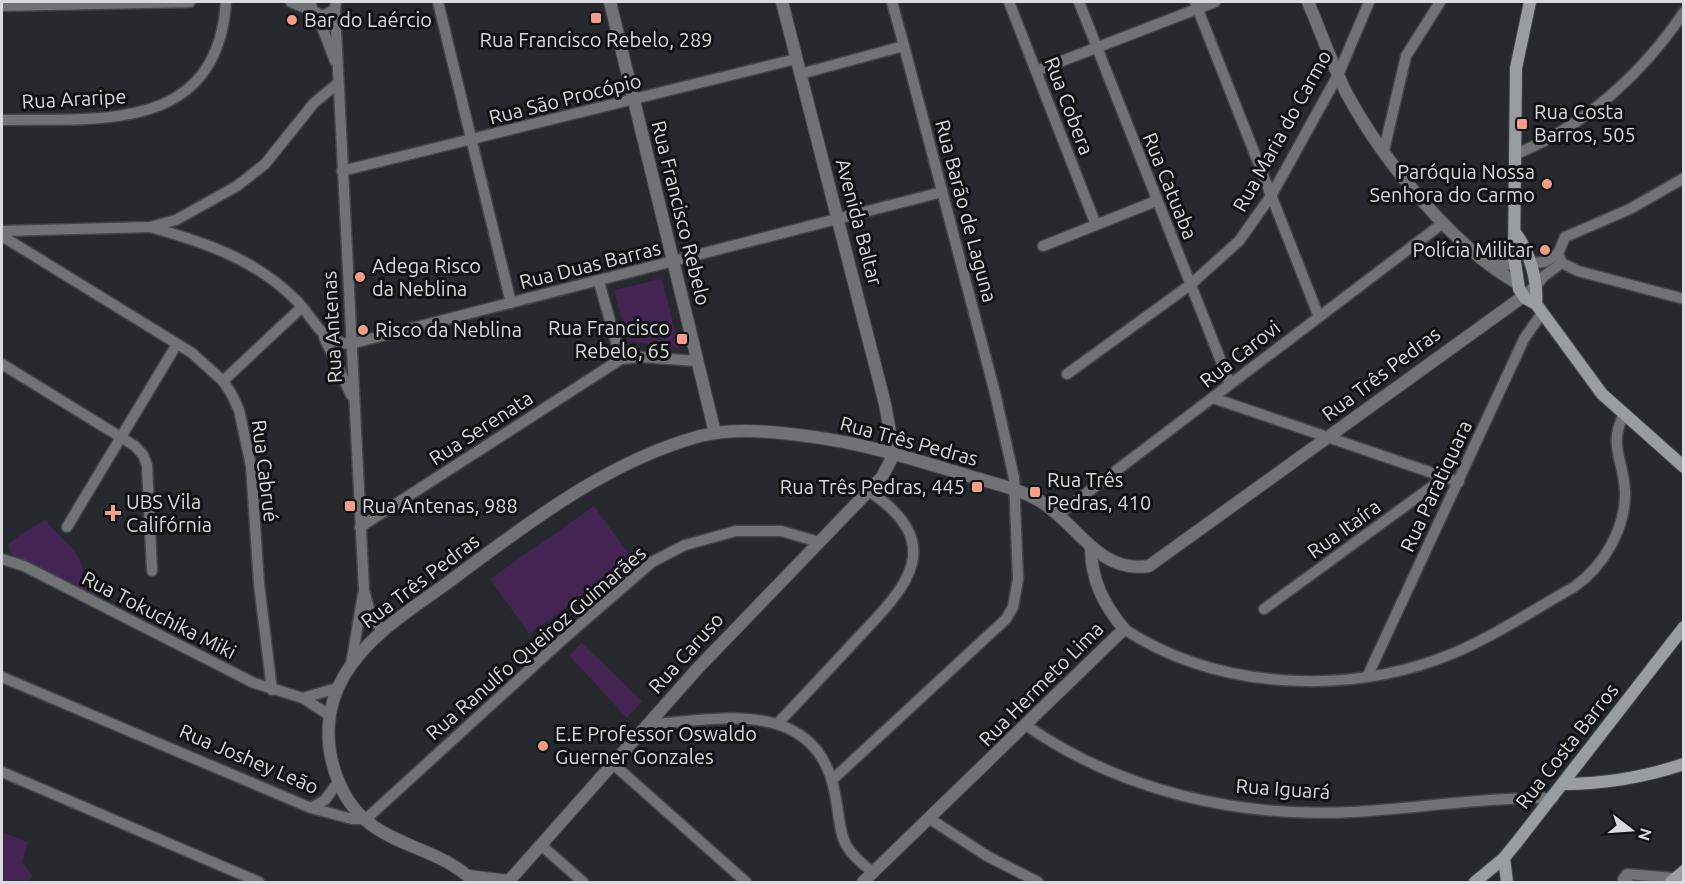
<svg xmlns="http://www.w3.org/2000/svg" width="1685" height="884" font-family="Ubuntu,sans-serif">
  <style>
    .green { fill: #432453 }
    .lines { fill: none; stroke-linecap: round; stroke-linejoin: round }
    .minor-casing { stroke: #42464b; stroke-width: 13 }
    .tertiary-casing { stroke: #42464b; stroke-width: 14 }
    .secondary-casing { stroke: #42464b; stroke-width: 14 }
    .minor { stroke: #707375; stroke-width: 10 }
    .tertiary { stroke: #707375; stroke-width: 12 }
    .secondary { stroke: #979da0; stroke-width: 12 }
    .poi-dot { fill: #f49e88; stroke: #101214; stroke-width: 2 }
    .labels { text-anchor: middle; stroke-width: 6; stroke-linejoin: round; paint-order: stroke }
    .poi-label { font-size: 20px; fill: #d8dade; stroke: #101214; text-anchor: start }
    .street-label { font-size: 20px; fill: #d8dade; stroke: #101214 }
  </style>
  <rect width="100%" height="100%" fill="#262a2f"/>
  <g class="green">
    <polygon points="662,279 679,348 628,341 614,290"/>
    <polygon points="594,506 633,560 529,634 490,579"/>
    <path d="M 46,520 C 57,539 94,557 79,582 L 98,584 L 104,596 L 95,596 L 13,556 L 8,545 L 21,534 Z"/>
    <polygon points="582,643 642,701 627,718 569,655"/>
    <polygon points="2,832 28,842 22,862 32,875 29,882 2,882"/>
  </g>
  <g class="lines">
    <g class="minor-casing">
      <g id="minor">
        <polyline points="291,2 313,11"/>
        <polyline points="310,2 313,11 323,16 335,9 336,2"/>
        <polyline points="438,2 511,303"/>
        <polyline points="892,2 904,46"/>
        <polyline points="1009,2 1096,225"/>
        <polyline points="1079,2 1230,384"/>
        <polyline points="1195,2 1319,317"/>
        <polyline points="2,6 190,2"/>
        <polyline points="335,9 364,590 372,620 385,630"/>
        <polyline points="317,14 335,61"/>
        <polyline points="1036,71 1215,2"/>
        <polyline points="800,74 904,46 995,393 1014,478 1018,579 1013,607 1006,619 832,780"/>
        <path d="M 2,120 C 99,118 217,134 226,2"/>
        <polyline points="1384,150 1406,56 1440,2"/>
        <path d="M 1516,154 C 1585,126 1643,73 1684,12"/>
        <polyline points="342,171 796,59"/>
        <polyline points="1684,178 1630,209 1565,237 1558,254 1562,263 1578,271 1684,299"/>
        <path d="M 150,227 C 204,242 255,259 296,300 C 316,320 319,342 350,344 L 942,192"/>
        <polyline points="2,231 150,227 176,220 237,186 265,164 314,103 337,84"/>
        <polyline points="2,236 192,353 223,381 231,393 239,410 251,466 259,584 272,690"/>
        <polyline points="1043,246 1156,201"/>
        <polyline points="1530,263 1545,262 1558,254"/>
        <polyline points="599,282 621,359"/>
        <polyline points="1535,287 1544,276 1562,263"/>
        <polyline points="324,337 351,395"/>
        <polyline points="2,364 135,446 143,455 147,465 152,571"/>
        <polyline points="1067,374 1190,285 1239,241 1271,196 1338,75 1369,2"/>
        <polyline points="223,381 302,307"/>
        <polyline points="1213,398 1459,482"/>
        <polyline points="1059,514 1443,223"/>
        <polyline points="67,527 177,344"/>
        <polyline points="360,527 621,359 641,357 697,361"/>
        <polyline points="2,559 24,566 254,683 303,698 329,715"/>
        <polyline points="1264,609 1445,477"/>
        <path d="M 1124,629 C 1219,691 1351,696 1454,653 C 1496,635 1535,609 1574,587 C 1604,566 1626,528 1625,491 C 1623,458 1608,446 1624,414"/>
        <polyline points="351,665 363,594"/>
        <polyline points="2,677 311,808 352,819 366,819 561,641 652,562 685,545 736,531 781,531 819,542"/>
        <polyline points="1367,677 1524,339 1542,313"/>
        <polyline points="303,698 337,688"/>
        <path d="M 778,723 C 804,696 829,669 854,642 C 905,588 950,546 869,491"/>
        <path d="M 647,725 C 718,719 817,696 835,794 C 843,835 836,845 873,872"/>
        <path d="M 1027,726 C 1121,791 1239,818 1352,812 C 1419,808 1486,797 1553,798"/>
        <polyline points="612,763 746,882"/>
        <polyline points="2,772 259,882"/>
        <polyline points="311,808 325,800 338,782"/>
        <polyline points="930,819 987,856 1038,882"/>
        <polyline points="541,845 583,882"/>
        <polyline points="1628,882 1623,879 1627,874 1674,878"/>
      </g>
    </g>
    <g class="tertiary-casing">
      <g id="tertiary">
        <polyline points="610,2 715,433"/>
        <path d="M 1308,2 C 1321,32 1332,65 1347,94 C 1382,159 1453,247 1517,283"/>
        <polyline points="1488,263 1514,264"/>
        <polyline points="468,876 510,881"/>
        <path d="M 474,882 C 432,839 365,850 338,780 C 324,746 325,708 344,676 C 367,636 410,610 446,584 C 524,526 605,462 700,436 C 736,427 778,432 814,437 C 866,444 916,460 966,475 C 991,483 1018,488 1040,501 C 1078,524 1098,574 1149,566 L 1532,290"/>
        <polyline points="508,882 698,668 882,477 894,454 885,404 782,2"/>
        <path d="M 863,882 L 1124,629 C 1104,605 1091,580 1091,548"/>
      </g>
    </g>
    <g class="secondary-casing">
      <g id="secondary">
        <polyline points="1530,2 1516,68 1514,256 1519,289 1525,298 1536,304 1602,394 1684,467"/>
        <path d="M 1516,234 C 1530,252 1538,282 1536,304"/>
        <path d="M 1563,784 C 1604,784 1645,777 1684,764"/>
        <polyline points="1504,858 1507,882"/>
        <polyline points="1475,882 1504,858 1517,842 1684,627"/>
        <polyline points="1671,882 1684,871"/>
      </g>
    </g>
    <use href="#minor" class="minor"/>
    <use href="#tertiary" class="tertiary"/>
    <use href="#secondary" class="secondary"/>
  </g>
  <g class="poi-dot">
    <rect x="590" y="12" width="12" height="12" rx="3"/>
    <circle cx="292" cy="20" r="6"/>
    <rect x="1516" y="118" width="12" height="12" rx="3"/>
    <circle cx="1547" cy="184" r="6"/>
    <circle cx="1545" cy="250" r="6"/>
    <circle cx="360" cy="277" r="6"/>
    <circle cx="363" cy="330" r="6"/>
    <rect x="676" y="333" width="12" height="12" rx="3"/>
    <rect x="971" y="481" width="12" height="12" rx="3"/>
    <rect x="1029" y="486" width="12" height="12" rx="3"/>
    <rect x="344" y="500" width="12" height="12" rx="3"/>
    <path d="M110 504h6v6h6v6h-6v6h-6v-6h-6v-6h6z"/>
    <circle cx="543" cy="746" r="6"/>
  </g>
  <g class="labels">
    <g class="poi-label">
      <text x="304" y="27">Bar do Laércio</text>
      <text x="596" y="47" text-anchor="middle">Rua Francisco Rebelo, 289</text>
      <text x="1534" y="119">Rua Costa<tspan x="1534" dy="23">Barros, 505</tspan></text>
      <text x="1535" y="179" text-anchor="end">Paróquia Nossa<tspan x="1535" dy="23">Senhora do Carmo</tspan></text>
      <text x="1533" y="257" text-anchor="end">Polícia Militar</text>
      <text x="372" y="273">Adega Risco<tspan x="372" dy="23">da Neblina</tspan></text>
      <text x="670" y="335" text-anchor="end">Rua Francisco<tspan x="670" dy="23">Rebelo, 65</tspan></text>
      <text x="375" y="337">Risco da Neblina</text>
      <text x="1047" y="487">Rua Três<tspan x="1047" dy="23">Pedras, 410</tspan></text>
      <text x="965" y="494" text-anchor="end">Rua Três Pedras, 445</text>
      <text x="126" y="509">UBS Vila<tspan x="126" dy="23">Califórnia</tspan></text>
      <text x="362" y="513">Rua Antenas, 988</text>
      <text x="555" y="741">E.E Professor Oswaldo<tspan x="555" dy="23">Guerner Gonzales</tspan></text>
    </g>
    <g class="street-label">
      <text transform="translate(74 99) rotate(-3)" y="7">Rua Araripe</text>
      <text transform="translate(565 99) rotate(-14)" y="7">Rua São Procópio</text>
      <text transform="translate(1069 106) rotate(69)" y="7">Rua Cobera</text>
      <text transform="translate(1282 131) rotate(-61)" y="7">Rua Maria do Carmo</text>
      <text transform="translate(1170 186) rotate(68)" y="7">Rua Catuaba</text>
      <text transform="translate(966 211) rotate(75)" y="7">Rua Barão de Laguna</text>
      <text transform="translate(681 213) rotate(76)" y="7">Rua Francisco Rebelo</text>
      <text transform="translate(859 222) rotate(75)" y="7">Avenida Baltar</text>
      <text transform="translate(590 265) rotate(-14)" y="7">Rua Duas Barras</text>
      <text transform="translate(332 327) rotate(-93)" y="7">Rua Antenas</text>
      <text transform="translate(1240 354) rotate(-38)" y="7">Rua Carovi</text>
      <text transform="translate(1381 374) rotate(-37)" y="7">Rua Três Pedras</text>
      <text transform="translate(481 428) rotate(-33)" y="7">Rua Serenata</text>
      <text transform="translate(909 441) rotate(15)" y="7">Rua Três Pedras</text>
      <text transform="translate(265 471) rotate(83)" y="7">Rua Cabrué</text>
      <text transform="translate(1436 486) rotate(-65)" y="7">Rua Paratiquara</text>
      <text transform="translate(1344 529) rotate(-36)" y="7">Rua Itaíra</text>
      <text transform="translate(420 581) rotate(-37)" y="7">Rua Três Pedras</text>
      <text transform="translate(159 615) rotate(27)" y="7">Rua Tokuchika Miki</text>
      <text transform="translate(536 643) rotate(-41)" y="7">Rua Ranulfo Queiroz Guimarães</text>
      <text transform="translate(686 653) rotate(-48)" y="7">Rua Caruso</text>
      <text transform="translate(1041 684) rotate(-45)" y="7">Rua Hermeto Lima</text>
      <text transform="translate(1567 746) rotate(-52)" y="7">Rua Costa Barros</text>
      <text transform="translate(249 759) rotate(23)" y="7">Rua Joshey Leão</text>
      <text transform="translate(1283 789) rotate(4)" y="7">Rua Iguará</text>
    </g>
  </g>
  <rect width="1685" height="884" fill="none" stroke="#d8dade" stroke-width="6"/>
  <g transform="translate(1631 830) rotate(107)" stroke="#101214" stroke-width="4.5" paint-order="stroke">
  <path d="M0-4.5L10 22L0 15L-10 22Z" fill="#d8dade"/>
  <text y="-9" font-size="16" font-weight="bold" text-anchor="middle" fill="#d8dade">N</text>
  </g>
</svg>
